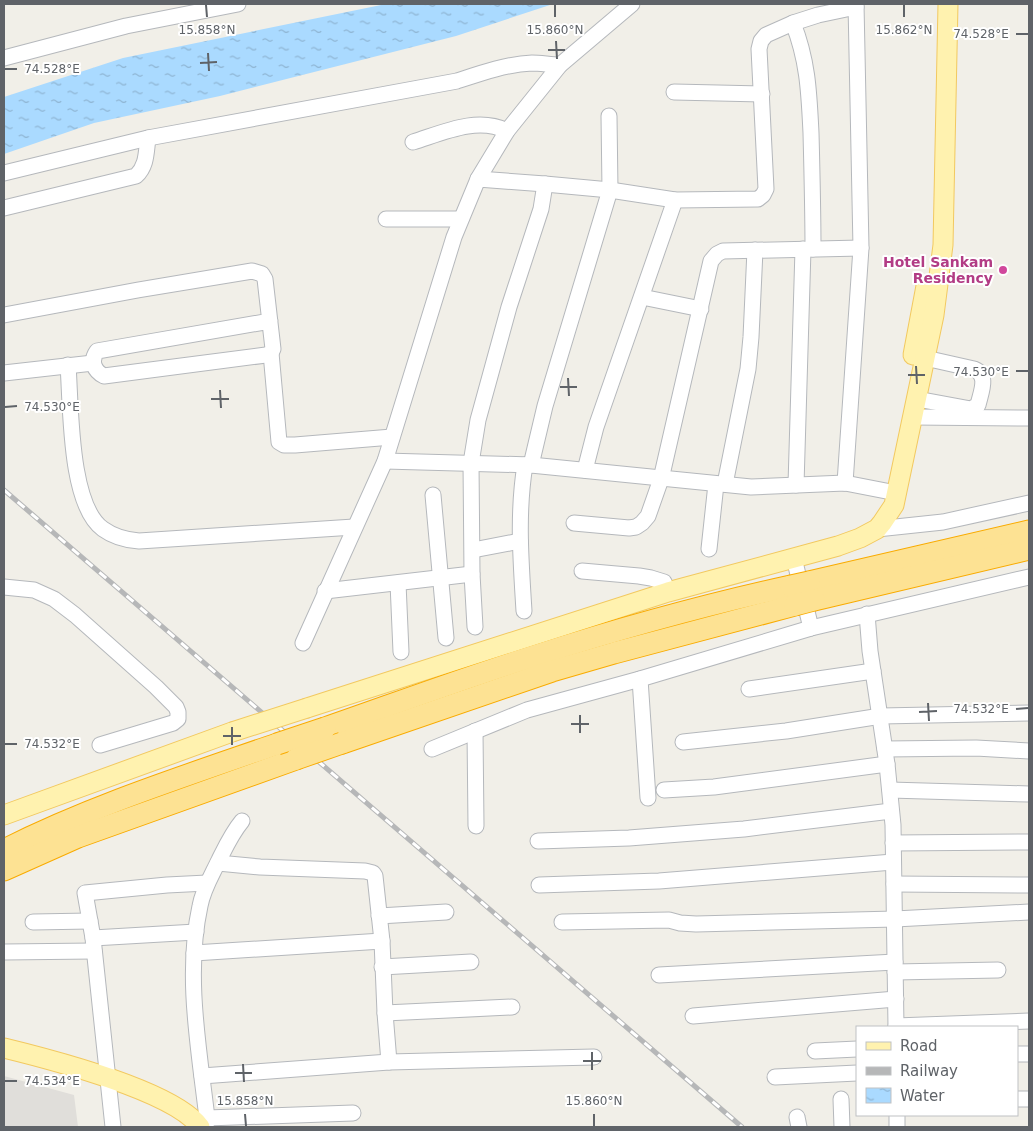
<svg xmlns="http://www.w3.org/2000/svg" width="1033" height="1131" font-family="'DejaVu Sans',sans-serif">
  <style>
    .industrial { fill: #e0deda }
    .water { fill: url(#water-ripples) }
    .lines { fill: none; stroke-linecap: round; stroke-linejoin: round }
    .minor-casing { stroke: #b5b8bc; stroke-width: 17 }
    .major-casing { stroke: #f2c960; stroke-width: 21 }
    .highway-casing { stroke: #f9ab00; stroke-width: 23 }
    .minor { stroke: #fff; stroke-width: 15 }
    .major { stroke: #fff2af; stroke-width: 19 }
    .highway { stroke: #fde293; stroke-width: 21 }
    .rail-casing { stroke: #b6b7b8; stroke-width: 5 }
    .rail { stroke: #fff; stroke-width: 3; stroke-dasharray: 9; stroke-linecap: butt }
    .major-bridge-casing { stroke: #f2c960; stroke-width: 21; stroke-linecap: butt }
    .highway-bridge-casing { stroke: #f9ab00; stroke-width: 23; stroke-linecap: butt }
    .major-bridge { stroke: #fff2af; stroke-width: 19 }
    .highway-bridge { stroke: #fde293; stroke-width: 21 }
    .ticks { fill: none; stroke: #5f6368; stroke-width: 2 }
    .hotel-dot { fill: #d1479c; stroke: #fff; stroke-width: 2 }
    .labels { text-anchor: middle; stroke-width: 4; stroke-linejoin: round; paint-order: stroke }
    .hotel-label { font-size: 14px; font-weight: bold; fill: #b23c85; stroke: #fff; text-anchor: end }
    .ticks-label { font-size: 12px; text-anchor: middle; fill: #5f6368; stroke: #fff; stroke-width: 4; stroke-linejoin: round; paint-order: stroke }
  </style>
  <defs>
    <pattern id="water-ripples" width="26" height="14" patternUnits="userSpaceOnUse" patternTransform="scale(1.25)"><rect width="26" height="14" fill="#aadaff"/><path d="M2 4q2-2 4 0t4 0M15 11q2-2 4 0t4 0" fill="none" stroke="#8eb4d2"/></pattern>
  </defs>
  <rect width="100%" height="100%" fill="#f1efe8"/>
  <polygon class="industrial" points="4,1076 74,1095 78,1127 4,1127"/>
  <polygon class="water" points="386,4 553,4 456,36 220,96 94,123 4,154 4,97 123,58"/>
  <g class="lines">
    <g class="minor-casing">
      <g id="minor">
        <path d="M 793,23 C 808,61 809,93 811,133 C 812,172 813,211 813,249"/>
        <polyline points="4,58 126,26 238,4"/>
        <polyline points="674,92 762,94"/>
        <path d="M 413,142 C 442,133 477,116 507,131"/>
        <path d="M 4,173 L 148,138 L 457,81 C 481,73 507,64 532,63 C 541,63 551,65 560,65"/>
        <polyline points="478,179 545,184 610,190 675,200 758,199 763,195 766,189 759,49 761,41 766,35 793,23 818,15 856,7"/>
        <path d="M 4,208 L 136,176 C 147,166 146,152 148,138"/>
        <polyline points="386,219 461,219"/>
        <polyline points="642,297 701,309"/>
        <path d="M 4,315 L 138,290 L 252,271 L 262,274 L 265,279 L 273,349 L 271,353 L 266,355 L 104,376 C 94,371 90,361 97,351 L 270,321"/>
        <polyline points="271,353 279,442 284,445 295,445 392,437"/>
        <path d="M 68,365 C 71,405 69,505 103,529 C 114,537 125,540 139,541 L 354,527"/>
        <polyline points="4,373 93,363"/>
        <path d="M 917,399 L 971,409 L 978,405 C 981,392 989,375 974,369 L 925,358"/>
        <polyline points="913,417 1029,418"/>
        <polyline points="385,461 531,465 751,487 845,483 886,491"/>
        <polyline points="531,465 545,406 610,190 609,116"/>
        <polyline points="585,470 596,427 675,200"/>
        <polyline points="845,483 861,248 856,4"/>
        <polyline points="725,484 748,369 751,337 755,250"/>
        <polyline points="796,485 803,249"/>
        <polyline points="433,495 446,638"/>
        <polyline points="574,523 629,528 636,527 642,523 648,516 661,479 711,261 717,254 723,251 861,248"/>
        <polyline points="877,529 943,522 1029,503"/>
        <polyline points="709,549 716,484"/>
        <polyline points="473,550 520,541"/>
        <polyline points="794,558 811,628"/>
        <polyline points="582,571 639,576 651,578 664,582 668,592"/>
        <polyline points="398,583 401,652"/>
        <polyline points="4,587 34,590 54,599 75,615 156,687 176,707 178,712 178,719 173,723 100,745"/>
        <polyline points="325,591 472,574"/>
        <path d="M 524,611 C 521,562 517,514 525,465"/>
        <polyline points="867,614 870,651 887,764 893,825 896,1027"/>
        <polyline points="475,627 472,574 471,463 478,420 509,307 541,209 545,184"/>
        <polyline points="303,643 385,461 454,237 478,179 507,131 560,65 632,4"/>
        <polyline points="640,679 648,798"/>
        <polyline points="749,689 873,671"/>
        <polyline points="475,731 476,826"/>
        <polyline points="683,742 786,731 881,716 1029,713"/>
        <polyline points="432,749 527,710 640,679 811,628 1029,577"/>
        <polyline points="885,749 976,748 1029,751"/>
        <polyline points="664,790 714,787 887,764"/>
        <polyline points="890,790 1029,794"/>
        <polyline points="538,841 629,838 744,829 891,811"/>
        <polyline points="893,843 1029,842"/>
        <polyline points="218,863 260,867 365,871 373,873 375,876 382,941 385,1013 389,1062"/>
        <polyline points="894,884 1029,885"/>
        <polyline points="539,885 659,881 893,862"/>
        <polyline points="379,916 446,912"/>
        <polyline points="33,922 90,921"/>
        <polyline points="562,922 669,920 680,923 696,924 895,919 1029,912"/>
        <polyline points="93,938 196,932"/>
        <polyline points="4,952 94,951"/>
        <polyline points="194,953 382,941"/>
        <polyline points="382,967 471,962"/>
        <polyline points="895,972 998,970"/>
        <polyline points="659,975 895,962"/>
        <polyline points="385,1013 512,1007"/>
        <polyline points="693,1016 896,999"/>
        <polyline points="896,1026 1029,1021"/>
        <polyline points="815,1051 857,1049"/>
        <polyline points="1017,1054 1029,1054"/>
        <polyline points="202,1076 389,1062 594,1057"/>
        <polyline points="775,1077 857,1073"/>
        <polyline points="841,1099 842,1127"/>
        <polyline points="1017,1099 1029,1099"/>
        <polyline points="897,1115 897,1127"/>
        <polyline points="797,1117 799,1127"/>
        <polyline points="207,1118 353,1113"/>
        <polyline points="113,1127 93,938 85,893 167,885 207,883"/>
        <path d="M 206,1127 L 207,1118 C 199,1049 185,975 200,906 C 203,889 212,875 219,860 C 226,846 232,833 242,821"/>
      </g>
    </g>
    <g class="major-casing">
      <g id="major">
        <polyline points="913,355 926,286"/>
        <polyline points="307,708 668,592 838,546 860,538 877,529 882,523 894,505 934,315 943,245 948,4"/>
        <polyline points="4,815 232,732"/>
        <path d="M 4,1048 C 49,1059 174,1091 200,1127"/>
      </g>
    </g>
    <g class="highway-casing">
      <g id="highway">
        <polyline points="809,582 1029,531"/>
        <polyline points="814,600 1029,549"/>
        <path d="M 325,728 C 394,704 464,678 534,656 C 618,629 704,605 791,586"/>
        <polyline points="342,743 552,671 614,653 795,605"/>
        <path d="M 4,850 C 91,806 185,776 277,744"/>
        <polyline points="4,870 78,837 296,759"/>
      </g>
    </g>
    <use href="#minor" class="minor"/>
    <use href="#major" class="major"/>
    <use href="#highway" class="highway"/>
    <g class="rail-casing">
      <polyline id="rail" points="4,490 742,1127"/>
    </g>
    <use href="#rail" class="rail"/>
    <g class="major-bridge-casing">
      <polyline id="major-bridge" points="232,732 307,708"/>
    </g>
    <g class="highway-bridge-casing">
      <g id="highway-bridge">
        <polyline points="791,586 809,582"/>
        <polyline points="795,605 814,600"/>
        <polyline points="277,744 325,728"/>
        <polyline points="296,759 342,743"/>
      </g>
    </g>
    <use href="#major-bridge" class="major-bridge"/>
    <use href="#highway-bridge" class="highway-bridge"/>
  </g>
  <path class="ticks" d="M 206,5 L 207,17M 555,5 L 555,17M 904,5 L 904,17M 1016,34 L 1028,34M 556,41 L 557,59M 548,50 L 565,50M 208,53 L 209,71M 200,63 L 217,62M 5,69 L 17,69M 916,366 L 917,384M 1016,371 L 1028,371M 908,375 L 925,375M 568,378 L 569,396M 560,387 L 577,387M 220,390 L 221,408M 211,399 L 229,399M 5,407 L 17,406M 928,703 L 929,721M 1016,709 L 1028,708M 919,712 L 937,711M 580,715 L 580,733M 571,724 L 589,724M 232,727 L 232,745M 223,736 L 241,736M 5,744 L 17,744M 592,1052 L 592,1070M 583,1061 L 601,1061M 243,1064 L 244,1082M 235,1073 L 252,1073M 5,1081 L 17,1081M 245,1114 L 246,1126M 594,1114 L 594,1126"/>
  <circle class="hotel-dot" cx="1003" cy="270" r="5"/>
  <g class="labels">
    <g class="hotel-label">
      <text x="993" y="267">Hotel Sankam<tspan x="993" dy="16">Residency</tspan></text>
    </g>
  </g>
  <g class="ticks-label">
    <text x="207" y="34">15.858°N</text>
    <text x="555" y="34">15.860°N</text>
    <text x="904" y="34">15.862°N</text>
    <text x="981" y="38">74.528°E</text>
    <text x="52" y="73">74.528°E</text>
    <text x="981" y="376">74.530°E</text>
    <text x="52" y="411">74.530°E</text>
    <text x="981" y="713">74.532°E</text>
    <text x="52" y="748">74.532°E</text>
    <text x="52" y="1085">74.534°E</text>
    <text x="245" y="1105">15.858°N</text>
    <text x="594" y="1105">15.860°N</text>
  </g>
  <rect width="1033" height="1131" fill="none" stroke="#5f6368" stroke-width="10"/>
  <rect x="856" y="1026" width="162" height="90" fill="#ffffff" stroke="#bfc1c3"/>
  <rect x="866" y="1042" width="25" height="8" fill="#fff2af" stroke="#bfc1c3"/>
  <text x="900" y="1051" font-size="15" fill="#5f6368">Road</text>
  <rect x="866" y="1067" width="25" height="8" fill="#b6b7b8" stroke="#bfc1c3"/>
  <text x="900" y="1076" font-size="15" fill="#5f6368">Railway</text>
  <rect x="866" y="1088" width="25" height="15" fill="url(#water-ripples)" stroke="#bfc1c3"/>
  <text x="900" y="1101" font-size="15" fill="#5f6368">Water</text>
</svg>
